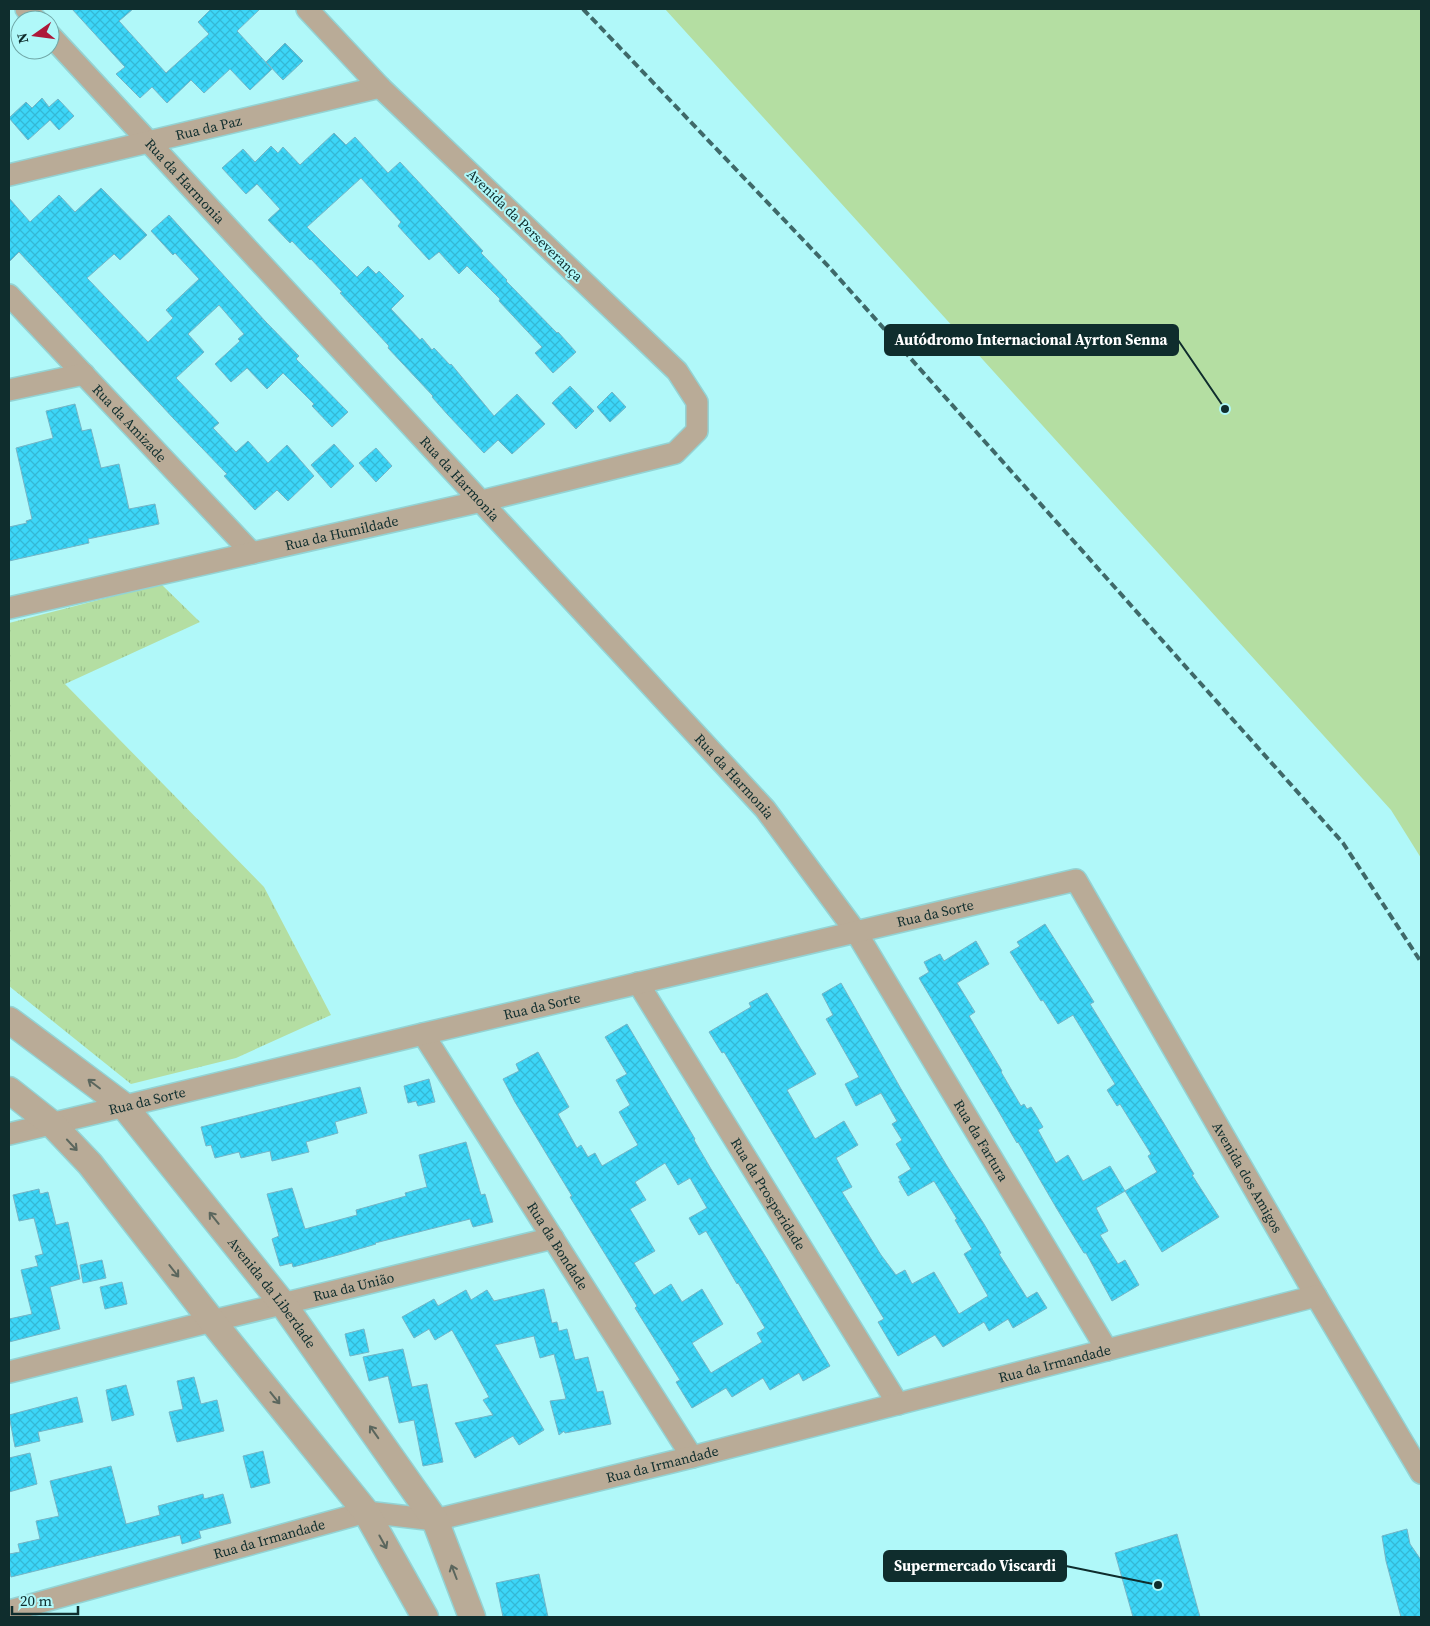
<svg xmlns="http://www.w3.org/2000/svg" width="1430" height="1626" font-family="'Source Serif 4',serif">
  <style>
    .green { fill: #b4dea2 }
    .park { fill: url(#park-tufts) }
    .building { fill: url(#building-cross-hatch); stroke: #74b5c7; fill-rule: evenodd }
    .lines { fill: none; stroke-linecap: round; stroke-linejoin: round }
    .minor-casing { stroke: #93d3d4; stroke-width: 24 }
    .tertiary-casing { stroke: #93d3d4; stroke-width: 29 }
    .minor { stroke: #b9ab97; stroke-width: 21 }
    .tertiary { stroke: #b9ab97; stroke-width: 26 }
    .rail { stroke: #3e6969; stroke-width: 4; stroke-dasharray: 8 4; stroke-linecap: butt }
    .oneway { stroke: #5b665d }
    .labels { text-anchor: middle; stroke-width: 4; stroke-linejoin: round; paint-order: stroke }
    .street-label { font-size: 14px; fill: #0f2d2d; stroke: #b0f8f9 }
    .leader { fill: none; stroke: #0f2d2d; stroke-width: 2 }
    .callout-dot { fill: #0f2d2d; stroke: #b0f8f9; stroke-width: 2 }
    .callout { fill: #0f2d2d; stroke: #0f2d2d; stroke-width: 2 }
    .callout-label { font-size: 15px; text-anchor: middle; font-weight: bold; fill: #fff }
  </style>
  <defs>
    <pattern id="park-tufts" width="24" height="20" patternUnits="userSpaceOnUse" patternTransform="scale(1.25)"><rect width="24" height="20" fill="#b4dea2"/><path d="M3 7l-1-3M5 7V3M7 7l1-3M15 17l-1-3M17 17v-4M19 17l1-3" fill="none" stroke="#9abf8c"/></pattern>
    <pattern id="building-cross-hatch" width="8" height="8" patternUnits="userSpaceOnUse" patternTransform="scale(1.25)"><rect width="8" height="8" fill="#3cd6f8"/><path d="M0 0l8 8M0 8l8-8" fill="none" stroke="#34b8d5"/></pattern>
  </defs>
  <rect width="100%" height="100%" fill="#b0f8f9"/>
  <polygon class="green" points="665,9 1421,9 1421,858 1391,810"/>
  <polygon class="park" points="161,584 200,622 65,684 264,887 331,1015 236,1058 131,1084 9,986 9,623"/>
  <g class="building">
    <polygon points="72,9 133,9 119,21 166,73 209,34 198,22 211,9 260,9 237,31 272,69 250,90 230,69 204,93 191,80 167,103 152,87 140,98 116,74 125,67"/>
    <polygon points="285,43 303,61 283,80 266,62"/>
    <polygon points="42,98 49,107 58,99 74,116 59,130 50,120 28,140 9,118 26,102 32,108"/>
    <polygon points="334,133 346,145 355,137 388,173 400,162 483,251 481,253 507,280 506,281 557,333 558,332 576,352 553,373 535,353 542,347 499,301 500,299 467,266 459,274 439,252 429,260 398,226 401,222 361,178 307,227 357,277 368,266 376,274 379,271 404,296 391,309 420,340 422,338 432,350 434,348 450,365 451,364 494,416 517,394 545,424 512,454 498,440 484,453 448,415 432,397 433,396 388,348 389,346 340,293 342,292 311,259 310,260 292,241 290,243 268,220 280,209 257,184 246,194 222,168 243,149 255,162 271,146 278,153 283,147 300,165"/>
    <polygon points="101,188 147,235 120,260 114,254 87,278 148,342 173,318 166,310 199,279 175,253 173,255 151,231 169,215 265,321 299,356 296,359 348,412 332,427 312,406 314,404 283,373 267,389 247,368 231,382 215,364 240,341 238,339 244,334 219,305 188,334 204,352 176,378 219,423 213,428 236,452 248,441 268,463 287,445 314,476 288,501 277,490 255,510 224,476 227,474 174,419 19,252 9,262 9,198 30,222 59,195 75,212"/>
    <polygon points="570,386 594,411 576,429 552,403"/>
    <polygon points="612,392 626,407 610,422 597,407"/>
    <polygon points="75,404 82,431 91,429 101,468 119,464 129,509 155,504 159,524 88,539 89,543 9,561 9,527 27,523 26,521 32,519 16,448 53,438 46,411"/>
    <polygon points="334,444 354,466 331,488 311,465"/>
    <polygon points="376,448 392,466 376,482 359,463"/>
    <polygon points="1045,924 1094,1002 1090,1004 1163,1122 1194,1174 1192,1175 1219,1217 1162,1252 1125,1191 1157,1172 1148,1156 1151,1154 1120,1104 1117,1106 1107,1090 1115,1084 1073,1015 1058,1024 1043,1000 1041,1001 1010,952 1020,946 1017,942"/>
    <polygon points="976,941 989,964 957,983 975,1012 969,1016 1002,1071 1001,1072 1021,1106 1024,1104 1027,1109 1031,1107 1043,1127 1038,1130 1056,1163 1068,1155 1083,1181 1110,1166 1125,1191 1096,1208 1108,1231 1100,1235 1118,1264 1125,1260 1139,1285 1112,1301 1086,1253 1084,1253 1057,1209 1018,1142 1017,1143 999,1112 919,978 929,972 924,962 940,954 944,961"/>
    <polygon points="841,983 901,1089 947,1166 984,1224 1001,1253 999,1254 1027,1298 1037,1292 1047,1308 1013,1328 1008,1319 989,1331 984,1322 943,1347 935,1335 898,1356 878,1322 884,1319 724,1052 722,1053 709,1032 751,1007 749,1003 767,993 816,1074 787,1090 815,1139 844,1121 858,1145 836,1158 852,1187 842,1192 881,1255 896,1275 905,1270 912,1284 934,1272 959,1314 988,1296 964,1254 972,1249 955,1220 957,1219 934,1181 908,1196 899,1181 901,1181 898,1177 911,1169 896,1144 902,1140 892,1124 897,1121 881,1093 856,1106 845,1084 859,1077 826,1019 833,1015 822,994"/>
    <path d="M 627,1024 L 695,1139 L 694,1140 L 711,1169 L 767,1259 L 830,1366 L 803,1381 L 799,1373 L 770,1390 L 763,1378 L 732,1397 L 726,1388 L 692,1408 L 676,1382 L 680,1380 L 635,1308 L 637,1306 L 570,1197 L 572,1196 L 515,1102 L 503,1079 L 519,1071 L 516,1064 L 538,1052 L 569,1107 L 558,1114 L 577,1148 L 581,1145 L 588,1157 L 595,1153 L 602,1166 L 638,1145 L 619,1112 L 630,1105 L 616,1080 L 627,1074 L 605,1037 ZM 665,1163 L 678,1185 L 690,1178 L 707,1208 L 689,1218 L 699,1235 L 706,1231 L 737,1284 L 738,1283 L 765,1328 L 757,1333 L 762,1342 L 711,1373 L 692,1343 L 723,1324 L 702,1289 L 682,1302 L 671,1284 L 654,1295 L 634,1263 L 655,1251 L 630,1209 L 646,1200 L 635,1182 Z"/>
    <polygon points="429,1079 435,1102 418,1106 416,1101 408,1103 404,1086"/>
    <polygon points="360,1087 367,1113 335,1122 338,1133 306,1142 309,1152 272,1161 270,1151 241,1158 239,1152 215,1158 211,1145 206,1146 201,1127"/>
    <polygon points="466,1142 481,1195 485,1194 493,1222 473,1227 470,1219 375,1243 376,1244 342,1254 293,1267 292,1263 280,1266 272,1239 279,1236 267,1194 292,1188 305,1229 357,1215 356,1210 406,1196 405,1193 427,1187 419,1155"/>
    <polygon points="39,1189 40,1194 48,1192 56,1225 68,1222 80,1279 50,1287 60,1329 9,1342 9,1319 32,1314 21,1270 38,1266 35,1256 43,1254 34,1218 19,1221 13,1195"/>
    <polygon points="102,1260 106,1278 83,1283 80,1265"/>
    <polygon points="122,1282 127,1304 105,1309 100,1287"/>
    <polygon points="544,1289 552,1323 557,1322 559,1331 567,1329 575,1360 588,1357 597,1392 603,1391 611,1424 565,1433 564,1431 559,1435 550,1401 566,1399 554,1354 540,1358 534,1336 495,1345 544,1430 519,1445 513,1436 475,1458 455,1423 493,1415 483,1400 489,1397 452,1330 435,1340 429,1329 414,1338 402,1317 434,1299 438,1306 466,1290 471,1300 487,1290 494,1301"/>
    <polygon points="364,1329 369,1352 350,1356 345,1334"/>
    <polygon points="403,1349 412,1387 427,1384 443,1462 423,1466 414,1420 399,1423 388,1376 369,1381 363,1357"/>
    <polygon points="194,1377 201,1404 217,1400 224,1431 177,1442 169,1412 183,1409 177,1381"/>
    <polygon points="126,1385 134,1415 112,1421 106,1390"/>
    <polygon points="77,1397 83,1422 38,1432 40,1441 15,1447 9,1415"/>
    <polygon points="263,1451 270,1483 251,1488 243,1456"/>
    <polygon points="30,1453 37,1484 9,1492 9,1458"/>
    <polygon points="111,1466 126,1524 160,1515 158,1506 203,1494 204,1499 223,1494 231,1523 199,1531 201,1538 182,1544 180,1535 11,1577 9,1567 9,1554 20,1552 18,1544 40,1539 36,1521 59,1516 50,1481"/>
    <polygon points="1407,1529 1410,1544 1421,1560 1421,1617 1401,1617 1386,1561 1382,1536"/>
    <polygon points="1177,1534 1200,1617 1133,1617 1115,1553"/>
    <polygon points="539,1574 548,1617 503,1617 496,1583"/>
  </g>
  <g class="lines">
    <g class="minor-casing">
      <g id="minor">
        <polyline points="26,9 36,20"/>
        <path id="s1" d="M 50,35 L 765,809 L 856,932 L 1107,1350"/>
        <path id="s2" d="M 9,175 L 380,87"/>
        <path id="s3" d="M 9,295 L 252,553"/>
        <polyline points="9,390 84,374"/>
        <path id="s4" d="M 9,608 L 482,501 L 675,453 L 697,431 L 697,402 L 677,371 L 380,87 L 307,9"/>
        <path id="s5" d="M 638,983 L 898,1404"/>
        <path id="s6" d="M 423,1034 L 692,1457"/>
        <path id="s7" d="M 9,1134 L 423,1034 L 1076,880 L 1316,1296 L 1421,1473"/>
        <path id="s8" d="M 9,1372 L 212,1321 L 553,1238"/>
        <path id="s9" d="M 9,1611 L 366,1512 L 435,1520 L 692,1457 L 1316,1296"/>
      </g>
    </g>
    <g class="tertiary-casing">
      <g id="tertiary">
        <path id="s10" d="M 9,1020 L 124,1106 L 283,1304 L 435,1520 L 472,1617"/>
        <polyline points="9,1090 52,1124 90,1164 212,1321 366,1512 425,1617"/>
      </g>
    </g>
    <use href="#minor" class="minor"/>
    <use href="#tertiary" class="tertiary"/>
    <polyline class="rail" points="583,9 829,267 1343,843 1421,962"/>
  </g>
  <defs><path id="oneway-shaft" d="M-6 0H5M1.5-3L5.5 0L1.5 3" fill="none" stroke-width="1.6" stroke-linecap="round" stroke-linejoin="round" transform="scale(1.25)"/></defs>
  <g class="oneway">
    <use href="#oneway-shaft" transform="translate(94 1084) rotate(-143)"/>
    <use href="#oneway-shaft" transform="translate(72 1145) rotate(47)"/>
    <use href="#oneway-shaft" transform="translate(214 1218) rotate(-129)"/>
    <use href="#oneway-shaft" transform="translate(174 1271) rotate(52)"/>
    <use href="#oneway-shaft" transform="translate(275 1398) rotate(51)"/>
    <use href="#oneway-shaft" transform="translate(374 1432) rotate(-125)"/>
    <use href="#oneway-shaft" transform="translate(383 1542) rotate(61)"/>
    <use href="#oneway-shaft" transform="translate(454 1572) rotate(-111)"/>
  </g>
  <g class="labels">
    <g class="street-label">
      <text dy="5" stroke="none"><textPath href="#s2" startOffset="205">Rua da Paz</textPath></text>
      <text dy="5" stroke="none"><textPath href="#s1" startOffset="199">Rua da Harmonia</textPath></text>
      <text transform="translate(525 225) rotate(44)" y="5">Avenida da Perseverança</text>
      <text dy="5" stroke="none"><textPath href="#s3" startOffset="176">Rua da Amizade</textPath></text>
      <text dy="5" stroke="none"><textPath href="#s1" startOffset="604">Rua da Harmonia</textPath></text>
      <text dy="5" stroke="none"><textPath href="#s4" startOffset="341">Rua da Humildade</textPath></text>
      <text dy="5" stroke="none"><textPath href="#s1" startOffset="1009">Rua da Harmonia</textPath></text>
      <text dy="5" stroke="none"><textPath href="#s7" startOffset="952">Rua da Sorte</textPath></text>
      <text dy="5" stroke="none"><textPath href="#s7" startOffset="548">Rua da Sorte</textPath></text>
      <text dy="5" stroke="none"><textPath href="#s7" startOffset="142">Rua da Sorte</textPath></text>
      <text dy="5" stroke="none"><textPath href="#s1" startOffset="1450">Rua da Fartura</textPath></text>
      <text dy="5" stroke="none"><textPath href="#s7" startOffset="1440">Avenida dos Amigos</textPath></text>
      <text dy="5" stroke="none"><textPath href="#s5" startOffset="248">Rua da Prosperidade</textPath></text>
      <text dy="5" stroke="none"><textPath href="#s6" startOffset="251">Rua da Bondade</textPath></text>
      <text dy="5" stroke="none"><textPath href="#s8" startOffset="355">Rua da União</textPath></text>
      <text dy="5" stroke="none"><textPath href="#s10" startOffset="382">Avenida da Liberdade</textPath></text>
      <text dy="5" stroke="none"><textPath href="#s9" startOffset="1079">Rua da Irmandade</textPath></text>
      <text dy="5" stroke="none"><textPath href="#s9" startOffset="674">Rua da Irmandade</textPath></text>
      <text dy="5" stroke="none"><textPath href="#s9" startOffset="270">Rua da Irmandade</textPath></text>
    </g>
  </g>
  <path class="leader" d="M1225 409L1178 340M1158 1585L1066 1566"/>
  <g class="callout-dot">
    <circle cx="1225" cy="409" r="5"/>
    <circle cx="1158" cy="1585" r="5"/>
  </g>
  <g class="callout">
    <rect x="885" y="325" width="293" height="30" rx="5"/>
    <rect x="884" y="1551" width="182" height="30" rx="5"/>
  </g>
  <g class="callout-label">
    <text x="1031" y="345">Autódromo Internacional Ayrton Senna</text>
    <text x="975" y="1571">Supermercado Viscardi</text>
  </g>
  <rect width="1430" height="1626" fill="none" stroke="#0f2d2d" stroke-width="20"/>
  <g transform="translate(35 35) rotate(256)"><circle r="24" fill="#b0f8f9" stroke="#70a7a7"/>
  <path d="M0-4L9 19L0 12L-9 19Z" fill="#ad1839"/>
  <text y="-8" font-size="14" font-weight="bold" text-anchor="middle" fill="#0f2d2d">N</text>
  </g>
  <path d="M12 1606v8h66v-8" fill="none" stroke="#0f2d2d" stroke-width="2.5"/>
  <text x="20" y="1606" font-size="15" fill="#0f2d2d" stroke="#b0f8f9" stroke-width="4" paint-order="stroke">20 m</text>
</svg>
